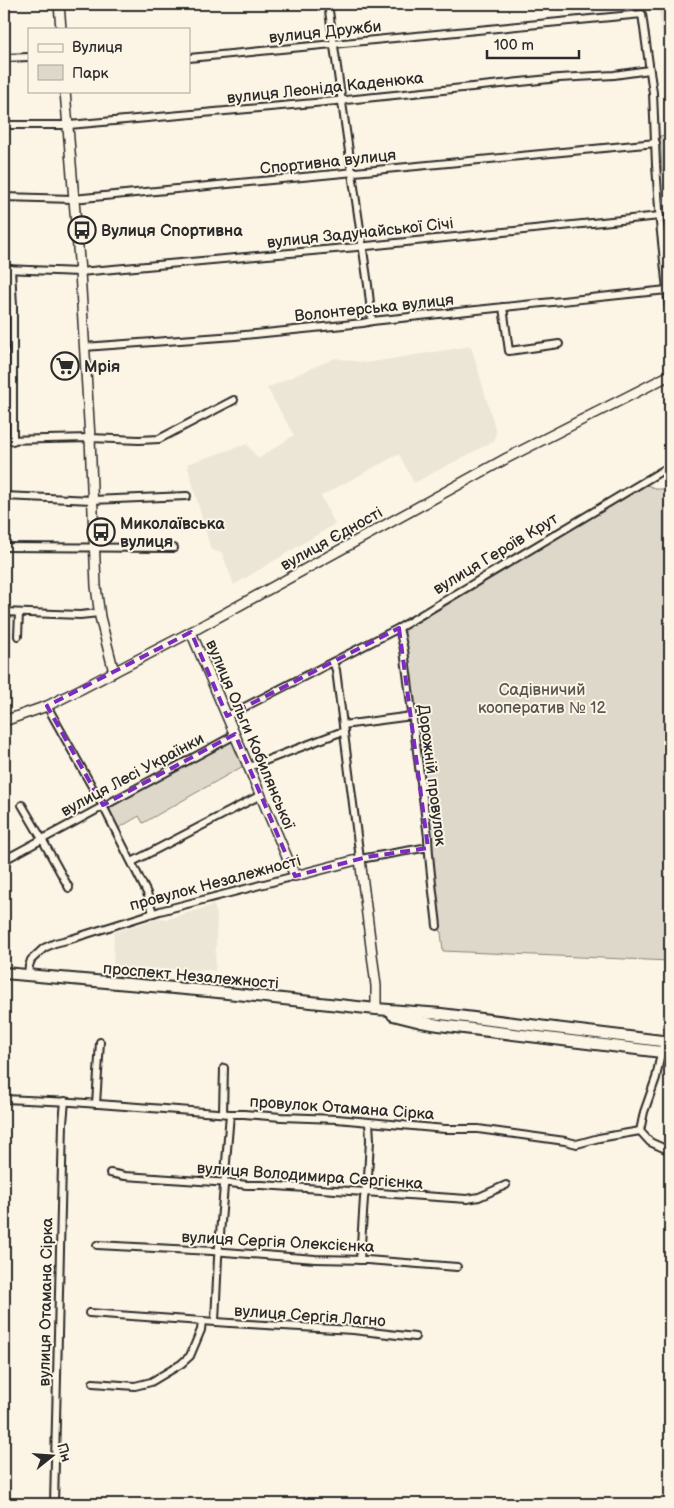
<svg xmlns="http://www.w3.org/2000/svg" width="674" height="1508" font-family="'Balsamiq Sans',sans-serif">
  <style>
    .built { fill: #ece6d7 }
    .green { fill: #ded8ca; stroke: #84827a }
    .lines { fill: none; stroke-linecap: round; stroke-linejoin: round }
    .street-casing { stroke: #2b2b2b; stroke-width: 10 }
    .secondary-casing { stroke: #2b2b2b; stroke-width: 12 }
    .primary-casing { stroke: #2b2b2b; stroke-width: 14 }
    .street { stroke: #fcf5e5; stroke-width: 6 }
    .secondary { stroke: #fcf5e5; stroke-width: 9 }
    .primary { stroke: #fcf5e5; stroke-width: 10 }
    .marked { fill: none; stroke: #7b2cbf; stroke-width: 4; stroke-dasharray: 10 6; stroke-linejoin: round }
    .labels { text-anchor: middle; stroke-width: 4; stroke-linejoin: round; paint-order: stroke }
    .street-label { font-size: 16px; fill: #2b2b2b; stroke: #fcf5e5 }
    .poi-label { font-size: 16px; font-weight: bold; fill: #2b2b2b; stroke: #fcf5e5; text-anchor: start }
    .park-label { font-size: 16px; fill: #585653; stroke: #fcf5e5 }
  </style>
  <rect width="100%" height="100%" fill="#fcf5e5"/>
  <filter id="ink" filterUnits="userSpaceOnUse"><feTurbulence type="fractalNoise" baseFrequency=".02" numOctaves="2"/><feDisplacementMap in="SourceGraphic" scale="10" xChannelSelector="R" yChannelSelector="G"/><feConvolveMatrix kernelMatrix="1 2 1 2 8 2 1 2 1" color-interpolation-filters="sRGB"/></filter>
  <g filter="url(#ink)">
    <g class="built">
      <polygon points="658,4 670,4 670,94"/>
      <polygon points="471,346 496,431 494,441 414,483 399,454 321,496 335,524 234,585 222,553 211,550 187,464 247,444 258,459 294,435 267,388 335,358 366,363"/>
      <polygon points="214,905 217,915 215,972 211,970 113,968 114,932 160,918 167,919"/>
    </g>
    <g class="green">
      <polygon points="670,134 670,169 662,171 660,136"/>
      <polygon points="647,485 657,489 670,489 670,961 443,951 441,932 439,927 406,656 405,632 408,628"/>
      <polygon points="232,738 245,765 143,823 139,816 117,829 110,813 111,805"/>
    </g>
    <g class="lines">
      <g class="street-casing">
        <g id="street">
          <polyline points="328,4 368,285 372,321"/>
          <polyline points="4,58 29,57"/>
          <polyline points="189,58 642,14 653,93 656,165 660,223 670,318"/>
          <polyline points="4,125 69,125 336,101 559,78 614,75 649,70"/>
          <polyline points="4,197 73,199 656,143"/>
          <polyline points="4,269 80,272 357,247 660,216"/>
          <polyline points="11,269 13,306 13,441"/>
          <polyline points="503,307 509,351 559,344"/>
          <polyline points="84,347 235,336 363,323 372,321 667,290"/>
          <polyline points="4,440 90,438 139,440 159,439 234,400"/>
          <polyline points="4,496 92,500 187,496"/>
          <polyline points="4,547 174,548"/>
          <polyline points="4,612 80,615 99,613"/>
          <path d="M 399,628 L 404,650 L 428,837 C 429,867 434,897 437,926"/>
          <polyline points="18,636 19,613"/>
          <polyline points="333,662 336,670 360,859 423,848 428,848"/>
          <polyline points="47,706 104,808 147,893 153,913"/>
          <polyline points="227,716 399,628 670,466"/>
          <polyline points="343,725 412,716"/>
          <polyline points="249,767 338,733 344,732"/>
          <polyline points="22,805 42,839 69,888"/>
          <polyline points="4,860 235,735"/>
          <polyline points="132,862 261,795"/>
          <polyline points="28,975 29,966 31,960 44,948 55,943 71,939 160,911 295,876"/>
          <polyline points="4,1099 72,1102 230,1114 244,1114 281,1117 337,1119 445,1129 478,1129 565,1141 577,1144 599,1138 640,1131"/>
          <polyline points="96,1104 100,1042"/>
          <polyline points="223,1113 224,1068"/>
          <polyline points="640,1131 644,1112 656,1078 662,1048"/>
          <polyline points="640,1131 650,1142 670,1151"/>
          <polyline points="110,1173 125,1176 230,1183 247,1185 262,1185 467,1199 479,1197 506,1185"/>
          <polyline points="97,1245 212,1251 315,1259 367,1260 457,1267"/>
          <polyline points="360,1260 364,1198 368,1177 370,1140 369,1122"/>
          <polyline points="89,1313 230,1323 353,1330 415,1337"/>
          <polyline points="215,1321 218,1258 230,1114"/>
          <polyline points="93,1383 135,1386 151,1382 181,1364 190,1356 201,1330 202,1321"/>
          <polyline points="54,1504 63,1123 65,1101"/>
        </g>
      </g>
      <g class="secondary-casing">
        <g id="secondary">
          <polyline points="59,4 61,29"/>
          <polyline points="65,91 80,272 90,438 96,586 100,617 114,672"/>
          <polyline points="191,632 295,876 360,859 376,986 376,1009"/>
          <polyline points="4,721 47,706 81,689 191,632 507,458 670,375"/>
        </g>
      </g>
      <g class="primary-casing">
        <g id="primary">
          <polyline points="4,973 208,991 376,1009 441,1014 670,1042"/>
          <polyline points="393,1015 421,1022 439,1025 670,1053"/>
        </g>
      </g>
      <use href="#street" class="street"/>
      <use href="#secondary" class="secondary"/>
      <use href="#primary" class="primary"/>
    </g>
  </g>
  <path class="marked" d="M 399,628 L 428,848 L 367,857 L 295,876 L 235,734 L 103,805 L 47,706 L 191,632 L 227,716 Z"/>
  <defs>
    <g id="bus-ring" transform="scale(1.4375)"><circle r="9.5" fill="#fcf5e5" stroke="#2b2b2b" stroke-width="1.5"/><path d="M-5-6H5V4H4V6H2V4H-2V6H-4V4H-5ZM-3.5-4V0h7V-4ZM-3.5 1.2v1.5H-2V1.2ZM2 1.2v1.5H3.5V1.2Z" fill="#2b2b2b"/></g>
    <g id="supermarket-ring" transform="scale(1.4375)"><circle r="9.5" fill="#fcf5e5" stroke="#2b2b2b" stroke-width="1.5"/><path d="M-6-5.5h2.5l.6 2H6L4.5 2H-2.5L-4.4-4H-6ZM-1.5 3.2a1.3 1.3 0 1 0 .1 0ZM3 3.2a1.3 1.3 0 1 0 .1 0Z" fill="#2b2b2b"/></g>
  </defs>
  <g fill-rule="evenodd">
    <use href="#bus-ring" x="82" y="230"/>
    <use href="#supermarket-ring" x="65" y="366"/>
    <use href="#bus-ring" x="101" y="532"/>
  </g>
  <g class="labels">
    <g class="street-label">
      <text transform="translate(325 31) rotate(-6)" y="6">вулиця Дружби</text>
      <text transform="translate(325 87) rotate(-6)" y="6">вулиця Леоніда Каденюка</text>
      <text transform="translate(328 161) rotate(-6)" y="6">Спортивна вулиця</text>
      <text transform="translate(360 232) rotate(-6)" y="6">вулиця Задунайської Січі</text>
      <text transform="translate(374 307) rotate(-6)" y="6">Волонтерська вулиця</text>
      <text transform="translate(331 538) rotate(-29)" y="6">вулиця Єдності</text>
      <text transform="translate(495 553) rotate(-31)" y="6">вулиця Героїв Крут</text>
      <text transform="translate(251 734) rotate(67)" y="6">вулиця Ольги Кобилянської</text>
      <text transform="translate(132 774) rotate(-28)" y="6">вулиця Лесі Українки</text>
      <text transform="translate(433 775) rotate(83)" y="6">Дорожній провулок</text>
      <text transform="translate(215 882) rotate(-15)" y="6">провулок Незалежності</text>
      <text transform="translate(191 975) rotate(5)" y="6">проспект Незалежності</text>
      <text transform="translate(342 1107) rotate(4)" y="6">провулок Отамана Сірка</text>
      <text transform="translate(310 1175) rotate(4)" y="6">вулиця Володимира Сергієнка</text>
      <text transform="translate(278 1241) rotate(3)" y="6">вулиця Сергія Олексієнка</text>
      <text transform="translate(45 1302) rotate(-89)" y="6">вулиця Отамана Сірка</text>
      <text transform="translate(310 1315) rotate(4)" y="6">вулиця Сергія Лагно</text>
    </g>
    <g class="poi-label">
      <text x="101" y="236">Вулиця Спортивна</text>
      <text x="84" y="372">Мрія</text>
      <text x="120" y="529">Миколаївська<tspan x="120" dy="18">вулиця</tspan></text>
    </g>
    <g class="park-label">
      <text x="542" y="695">Садівничий<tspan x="542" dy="18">кооператив № 12</tspan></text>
    </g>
  </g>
  <rect width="674" height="1508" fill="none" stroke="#fcf5e5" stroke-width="20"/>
  <rect x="10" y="10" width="654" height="1488" fill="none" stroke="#2b2b2b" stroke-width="2" filter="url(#ink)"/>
  <rect x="28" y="28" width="162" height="65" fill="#fcf5e5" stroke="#a8a49b"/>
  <rect x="38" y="44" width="25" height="8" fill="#fcf5e5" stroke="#a8a49b"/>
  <text x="72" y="52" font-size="15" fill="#2b2b2b">Вулиця</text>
  <rect x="38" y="65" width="25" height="15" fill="#ded8ca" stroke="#a8a49b"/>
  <text x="72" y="78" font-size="15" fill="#2b2b2b">Парк</text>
  <g transform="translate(52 1456) rotate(73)" stroke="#fcf5e5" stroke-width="4" paint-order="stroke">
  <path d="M0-4L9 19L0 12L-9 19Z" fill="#2b2b2b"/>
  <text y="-8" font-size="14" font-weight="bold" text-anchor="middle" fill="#2b2b2b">Пн</text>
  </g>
  <path d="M487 50v8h92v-8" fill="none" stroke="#2b2b2b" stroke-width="2.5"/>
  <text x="494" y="50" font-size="15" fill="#2b2b2b" stroke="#fcf5e5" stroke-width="4" paint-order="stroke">100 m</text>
</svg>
